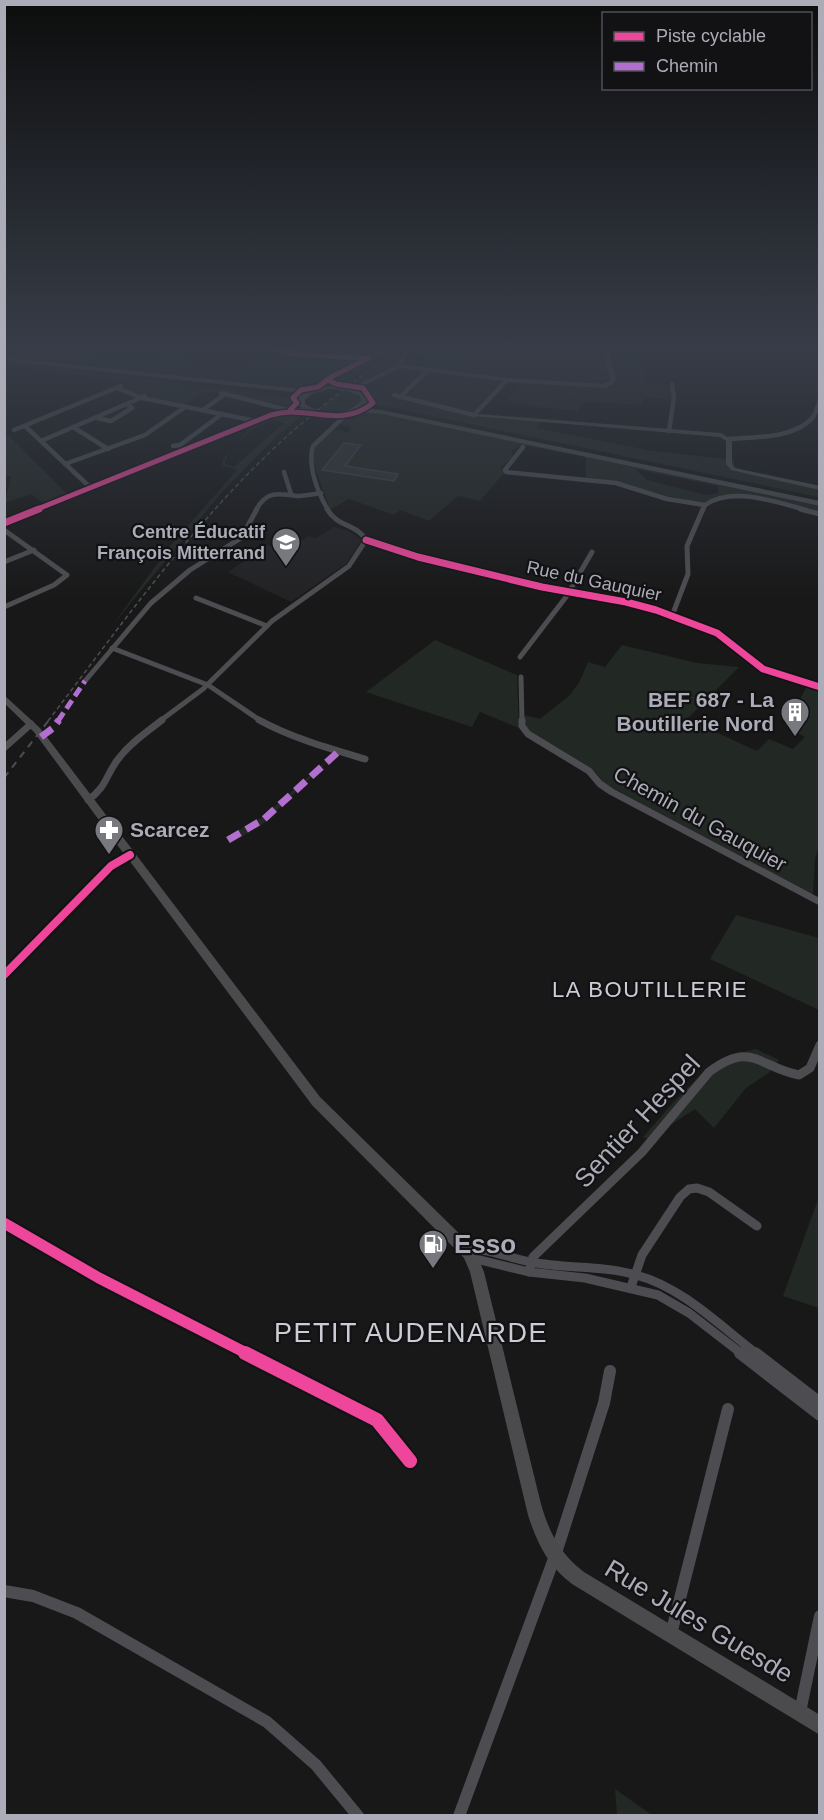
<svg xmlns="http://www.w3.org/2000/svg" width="824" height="1820" font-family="Arial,sans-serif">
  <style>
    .built { fill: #222224 }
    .green { fill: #222823; fill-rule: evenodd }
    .building { fill: #323234; stroke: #414144; stroke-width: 1.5 }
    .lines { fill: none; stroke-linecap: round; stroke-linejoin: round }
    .street-far4 { stroke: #4d4d51; stroke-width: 4.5 }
    .street-far3 { stroke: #4d4d51; stroke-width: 5 }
    .street-far2 { stroke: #4d4d51; stroke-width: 7 }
    .street-far1 { stroke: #4d4d51; stroke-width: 9 }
    .street { stroke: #4d4d51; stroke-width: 12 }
    .secondary { fill: #4b4b4e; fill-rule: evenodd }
    .highway { fill: #4a4a4d; fill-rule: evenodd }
    .rail-far1 { stroke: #4e4e51; stroke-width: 1.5; stroke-dasharray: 4.5 3; stroke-linecap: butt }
    .rail { stroke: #4e4e51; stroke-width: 2; stroke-dasharray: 7 6; stroke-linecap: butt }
    .quiet-far1 { stroke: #b36fd0; stroke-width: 5; stroke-dasharray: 10 5; stroke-linecap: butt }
    .quiet { stroke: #b36fd0; stroke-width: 7; stroke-dasharray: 14 7; stroke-linecap: butt }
    .cycleway-far4-casing { stroke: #121214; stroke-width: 8 }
    .cycleway-far3-casing { stroke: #121214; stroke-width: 10 }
    .cycleway-far2-casing { stroke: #121214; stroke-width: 12 }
    .cycleway-far1-casing { stroke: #121214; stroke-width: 15 }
    .cycleway-casing { stroke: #121214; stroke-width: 18 }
    .cycleway-far4 { stroke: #ed469a; stroke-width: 5 }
    .cycleway-far3 { stroke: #ed469a; stroke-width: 7 }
    .cycleway-far2 { stroke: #ed469a; stroke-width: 8 }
    .cycleway-far1 { stroke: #ed469a; stroke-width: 11 }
    .cycleway { stroke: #ed469a; stroke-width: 14 }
    .labels { text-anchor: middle; stroke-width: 4.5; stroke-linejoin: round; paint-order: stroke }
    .far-poi-label { font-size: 18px; font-weight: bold; fill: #abacb7; stroke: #121214; text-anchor: end }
    .far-street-label { font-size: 18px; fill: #abacb7; stroke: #121214 }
    .poi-label { font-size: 21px; font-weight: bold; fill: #abacb7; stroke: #121214; text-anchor: end }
    .street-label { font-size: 21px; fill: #abacb7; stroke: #121214 }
    .neighbourhood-label { font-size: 22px; letter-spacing: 1.5px; fill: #cbccd4; stroke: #121214 }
    .near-street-label { font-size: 26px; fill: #abacb7; stroke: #121214 }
    .near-poi-label { font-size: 26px; font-weight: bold; fill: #abacb7; stroke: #121214; text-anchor: start }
    .near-neighbourhood-label { font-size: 27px; letter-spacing: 1.5px; fill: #cbccd4; stroke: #121214 }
  </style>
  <rect width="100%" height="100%" fill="#181818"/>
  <g class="built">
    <polygon points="470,350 603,356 610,361 645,364 643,382 671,385 676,395 676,400 643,397 642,405 586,401 542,395 531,406 507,401 521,385 503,382 474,413 470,413 397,395 392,392 367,388 374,380 405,368 462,374"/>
    <polygon points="334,527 349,531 362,540 347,563 291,602 228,572 268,545 284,552 309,536 316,538"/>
  </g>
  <g class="green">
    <polygon points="4,348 98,348 91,358 187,355 184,360 201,371 205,367 241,372 256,356 275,359 264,371 282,353 312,358 362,359 328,375 318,386 303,390 14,357 5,356"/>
    <polygon points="390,348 396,348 341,385 332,382 333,378"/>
    <path d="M 404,348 L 410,348 L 394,359 L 401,360 C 395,368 358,386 348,386 Z"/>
    <polygon points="418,348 601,348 603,356 470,350 467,360 424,359 428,356 443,355 416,354 423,349"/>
    <polygon points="404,359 466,362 463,372 407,366 403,363"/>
    <polygon points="5,361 292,398 296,403 288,408 282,405 222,392 203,392 184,405 149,397 152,395 148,393 141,395 123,388 126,385 118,380 5,365"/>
    <polygon points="398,368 405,368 374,380 367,388 392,392 391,395 478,417 540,421 537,428 653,451 734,460 734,466 737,469 819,485 819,497 374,404 363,387 370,381"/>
    <polygon points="344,389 361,398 359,404 343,411 317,410"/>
    <polygon points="542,395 586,401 577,411 531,406"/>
    <path d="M 298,411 L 306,412 L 274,439 L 222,492 L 111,627 L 171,545 L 237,470 L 223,466 L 222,461 C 248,428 254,417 298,411 ZM 274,420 L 284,423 L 234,467 L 225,464 C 228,443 255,426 274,420 Z"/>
    <path d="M 369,411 L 819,506 L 819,515 C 796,509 722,485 706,508 L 700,507 L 616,485 L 586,481 L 586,457 L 522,445 L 512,451 L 513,457 L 500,468 L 505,472 L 480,501 L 458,496 L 429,521 L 400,510 L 394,515 L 349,499 L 330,510 L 312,459 L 316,445 L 333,429 L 347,432 L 352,428 L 339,424 L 350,414 ZM 635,469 L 718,486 L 718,493 L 706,495 L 647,480 Z"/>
    <polygon points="8,435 68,495 43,503 31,494 5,503 11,476 5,476 5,436"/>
    <polygon points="435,640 517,675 519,728 480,712 472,727 366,692"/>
    <polygon points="622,645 697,663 739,667 687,719 757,751 769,739 793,749 805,737 796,732 794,725 798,720 794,718 804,701 800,699 807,686 819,689 820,843 815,859 813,894 804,894 604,783 596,773 527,732 524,715 540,719 570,695 580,681 588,662 605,667"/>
    <polygon points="335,754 264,823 231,843 225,837 261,818"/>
    <polygon points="736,915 819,938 819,1010 710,959"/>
    <path d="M 756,1049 L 779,1060 L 770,1072 L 746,1088 L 714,1128 L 695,1109 L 649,1139 L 643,1137 C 677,1100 704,1059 756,1049 Z"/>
    <polygon points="819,1197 819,1308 783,1296"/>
    <polygon points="615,1789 652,1815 617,1815"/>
  </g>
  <polygon class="building" points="344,443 361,445 345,466 398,474 394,481 322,470"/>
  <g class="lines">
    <g class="street-far4">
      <polyline points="274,348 293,354 369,358"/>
      <polyline points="399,366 404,354 412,348"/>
      <polyline points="117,388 142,398 256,421"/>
      <polyline points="221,393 288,410"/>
      <polyline points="394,395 474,415"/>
      <polyline points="400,397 429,369"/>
      <polyline points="203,410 225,394"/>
      <polyline points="97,418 111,421 132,408 127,404"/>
      <polyline points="25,426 92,489"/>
      <polyline points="73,427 108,449"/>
      <polyline points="14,430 121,386"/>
      <polyline points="669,431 674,398 672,384"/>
      <path d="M 728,439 C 753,437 795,439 813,417 C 816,412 818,405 820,400"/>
      <polyline points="41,441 145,396"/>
      <polyline points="173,446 180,445 222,414"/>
      <polyline points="523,447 505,470 506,472 616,483 667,499 705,505 703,510"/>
      <polyline points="65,464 145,435 185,407"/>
      <polyline points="284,472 291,494"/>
      <path d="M 705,505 C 733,486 776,502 806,510"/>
      <path d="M 256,510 C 266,491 278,493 297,496 C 305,496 313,494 321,493"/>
      <path d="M 328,510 C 318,493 307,466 313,446 L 349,412"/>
    </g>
    <g class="street-far3">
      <path d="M 327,509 C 337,527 357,524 366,540"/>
      <polyline points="800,509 820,514"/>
      <polyline points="4,530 67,575 54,585 4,607"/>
      <polyline points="241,538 265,526"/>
      <polyline points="366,540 418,557 542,587 626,602 656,610 717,633 763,669 820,687"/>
      <polyline points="4,562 34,550"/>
      <polyline points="196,598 267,626"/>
      <polyline points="672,616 688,574 687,546 703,509"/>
      <polyline points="112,648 208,685 261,721"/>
      <polyline points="520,657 566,597 592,552"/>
      <polyline points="521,677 522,721"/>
      <polyline points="85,681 151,603 190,570 241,538 257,509"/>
      <polyline points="160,721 203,689 272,621 349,566 366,540"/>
    </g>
    <g class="street-far2">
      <path d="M 259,720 C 292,738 328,748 365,759"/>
      <polyline points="522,720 522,726 528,734 589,771 600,784 612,792 820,902"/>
      <polyline points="4,748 31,724"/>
      <path d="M 88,800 C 107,787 106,774 119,758 C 131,742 147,732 162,720"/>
    </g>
    <g class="street-far1">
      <polyline points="4,1223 99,1278 248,1354"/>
      <path d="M 465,1249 C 489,1248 508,1258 531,1262 C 565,1269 602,1265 636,1275 C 682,1287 720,1326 757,1354"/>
      <polyline points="472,1258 529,1272 585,1278 658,1295 689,1313 742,1354"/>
      <path d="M 529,1272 L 533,1257 L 642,1152 L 709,1072 C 752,1040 758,1067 799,1075 L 810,1068 L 820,1045"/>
      <polyline points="631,1287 642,1255 680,1197 689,1189 697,1188 709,1192 757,1226"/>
    </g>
    <g class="street">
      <polyline points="245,1353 377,1420 410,1461"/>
      <polyline points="740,1353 820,1415"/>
      <polyline points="755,1353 820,1403"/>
      <polyline points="4,1591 33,1596 77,1613 267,1722 316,1765 358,1816"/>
      <polyline points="671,1634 728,1409"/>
      <polyline points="800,1712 820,1616"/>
      <polyline points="459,1816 555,1556 604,1403 610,1371"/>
    </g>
    <g class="secondary">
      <polygon points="384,348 390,348 333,378 322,389 317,388 329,376"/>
      <polygon points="601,348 607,348 616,379 613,384 604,388 508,382 478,414 721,433 732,440 732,464 735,468 820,486 820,490 731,470 726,464 726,441 720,437 472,416 472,414 503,381 400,368 359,388 346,390 343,388 356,385 399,364 507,378 603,384 609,382 610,379"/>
      <polygon points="290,408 308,408 311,410 308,412 290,412 273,416 4,525 4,520 269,414"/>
      <path d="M 4,695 L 40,728 L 320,1097 L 474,1248 L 484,1272 L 541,1504 C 549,1532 560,1554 584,1572 L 820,1715 L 820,1735 L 572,1584 C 548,1566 537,1543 528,1515 L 470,1272 L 464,1258 L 312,1105 L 129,860 L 115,869 L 8,978 L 4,979 L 4,967 L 107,863 L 124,854 L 34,732 L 4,703 Z"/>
    </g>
    <path class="highway" d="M 4,357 L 309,390 C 331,384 345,385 366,393 L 369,401 L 362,408 L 382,410 L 820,501 L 820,506 L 382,414 L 356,412 L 344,416 L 325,416 L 306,411 L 298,405 L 297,399 L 303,393 L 4,361 ZM 328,389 L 345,390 L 360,396 L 361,401 C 347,416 322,415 305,404 L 305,400 L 312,394 Z"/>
    <path class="rail-far1" d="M 48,721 C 122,624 194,521 285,438 C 322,405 361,376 401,348"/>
    <polyline class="rail" points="4,778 49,720"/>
    <polyline class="quiet-far1" points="58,721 85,681"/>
    <g class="quiet">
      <polyline points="41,737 53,728 59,720"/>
      <polyline points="228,840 264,819 338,752"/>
    </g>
    <g class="cycleway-far4-casing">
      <g id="cycleway-far4">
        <polyline points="274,348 293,354 366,358"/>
        <polyline points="290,410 297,403 293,398 301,390 318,387 331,377 369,358"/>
        <path d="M 35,510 L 271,415 C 310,404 339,430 373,403 L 363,388 L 336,384 L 328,380"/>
      </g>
    </g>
    <g class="cycleway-far3-casing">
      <g id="cycleway-far3">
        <polyline points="4,523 39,509"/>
        <polyline points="366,540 418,557 542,587 626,602 656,610 717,633 763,669 820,687"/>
      </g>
    </g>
    <g class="cycleway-far2-casing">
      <polyline id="cycleway-far2" points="4,975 111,866 130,855"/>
    </g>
    <g class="cycleway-far1-casing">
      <polyline id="cycleway-far1" points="4,1223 99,1278 248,1354"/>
    </g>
    <g class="cycleway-casing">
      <polyline id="cycleway" points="245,1353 377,1420 410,1461"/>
    </g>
    <use href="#cycleway-far4" class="cycleway-far4"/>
    <use href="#cycleway-far3" class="cycleway-far3"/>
    <use href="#cycleway-far2" class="cycleway-far2"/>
    <use href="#cycleway-far1" class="cycleway-far1"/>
    <use href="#cycleway" class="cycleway"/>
  </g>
  <linearGradient id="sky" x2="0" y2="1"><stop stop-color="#0d0d0d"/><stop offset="0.58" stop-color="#373d48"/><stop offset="1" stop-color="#373d48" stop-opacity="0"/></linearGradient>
  <rect width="824" height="602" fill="url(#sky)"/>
  <defs>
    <g id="school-pin" transform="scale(1.5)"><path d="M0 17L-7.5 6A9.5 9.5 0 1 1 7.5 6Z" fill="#78787f" stroke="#121214"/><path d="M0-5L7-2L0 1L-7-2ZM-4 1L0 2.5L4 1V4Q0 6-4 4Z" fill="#fff"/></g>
    <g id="building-pin" transform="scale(1.5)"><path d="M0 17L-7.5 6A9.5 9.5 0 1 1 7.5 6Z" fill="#78787f" stroke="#121214"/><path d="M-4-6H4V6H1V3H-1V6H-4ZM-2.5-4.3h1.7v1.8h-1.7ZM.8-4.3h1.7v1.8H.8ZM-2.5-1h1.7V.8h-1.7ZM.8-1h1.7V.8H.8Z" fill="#fff"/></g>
    <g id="pharmacy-pin" transform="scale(1.5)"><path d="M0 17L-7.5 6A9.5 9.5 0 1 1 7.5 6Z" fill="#78787f" stroke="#121214"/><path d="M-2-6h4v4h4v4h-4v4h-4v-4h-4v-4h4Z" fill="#fff"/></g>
    <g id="fuel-pin" transform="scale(1.5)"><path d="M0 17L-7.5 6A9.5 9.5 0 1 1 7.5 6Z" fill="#78787f" stroke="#121214"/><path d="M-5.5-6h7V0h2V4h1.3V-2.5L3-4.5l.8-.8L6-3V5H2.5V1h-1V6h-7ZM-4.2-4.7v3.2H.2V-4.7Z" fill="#fff"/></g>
  </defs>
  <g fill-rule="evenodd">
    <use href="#school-pin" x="286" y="542"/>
    <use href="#building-pin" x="795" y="712"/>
    <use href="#pharmacy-pin" x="109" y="830"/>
    <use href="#fuel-pin" x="433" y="1244"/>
  </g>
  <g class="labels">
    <g class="far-poi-label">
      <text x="265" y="538">Centre Éducatif<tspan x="265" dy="21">François Mitterrand</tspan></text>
    </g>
    <g class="far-street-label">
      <text transform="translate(594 581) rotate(12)" y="6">Rue du Gauquier</text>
    </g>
    <g class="poi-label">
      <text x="774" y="707">BEF 687 - La<tspan x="774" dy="24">Boutillerie Nord</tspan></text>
      <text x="130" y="837" text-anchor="start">Scarcez</text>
    </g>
    <g class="street-label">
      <text transform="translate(700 819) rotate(29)" y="7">Chemin du Gauquier</text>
    </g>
    <g class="neighbourhood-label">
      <text x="650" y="997">LA BOUTILLERIE</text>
    </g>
    <g class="near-street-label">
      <text transform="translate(637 1121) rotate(-47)" y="9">Sentier Hespel</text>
      <text transform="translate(699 1621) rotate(31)" y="9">Rue Jules Guesde</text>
    </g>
    <g class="near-poi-label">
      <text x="454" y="1253">Esso</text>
    </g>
    <g class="near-neighbourhood-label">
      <text x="411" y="1342">PETIT AUDENARDE</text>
    </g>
  </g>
  <rect width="824" height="1820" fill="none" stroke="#abacb7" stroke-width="12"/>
  <rect x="602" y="12" width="210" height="78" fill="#121214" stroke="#4f5055" stroke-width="1.5"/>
  <rect x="614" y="32" width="30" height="9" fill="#ed469a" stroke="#4f5055" stroke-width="1.5"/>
  <text x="656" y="42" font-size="18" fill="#abacb7">Piste cyclable</text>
  <rect x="614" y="62" width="30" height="9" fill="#b36fd0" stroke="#4f5055" stroke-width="1.5"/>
  <text x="656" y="72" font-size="18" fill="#abacb7">Chemin</text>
</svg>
